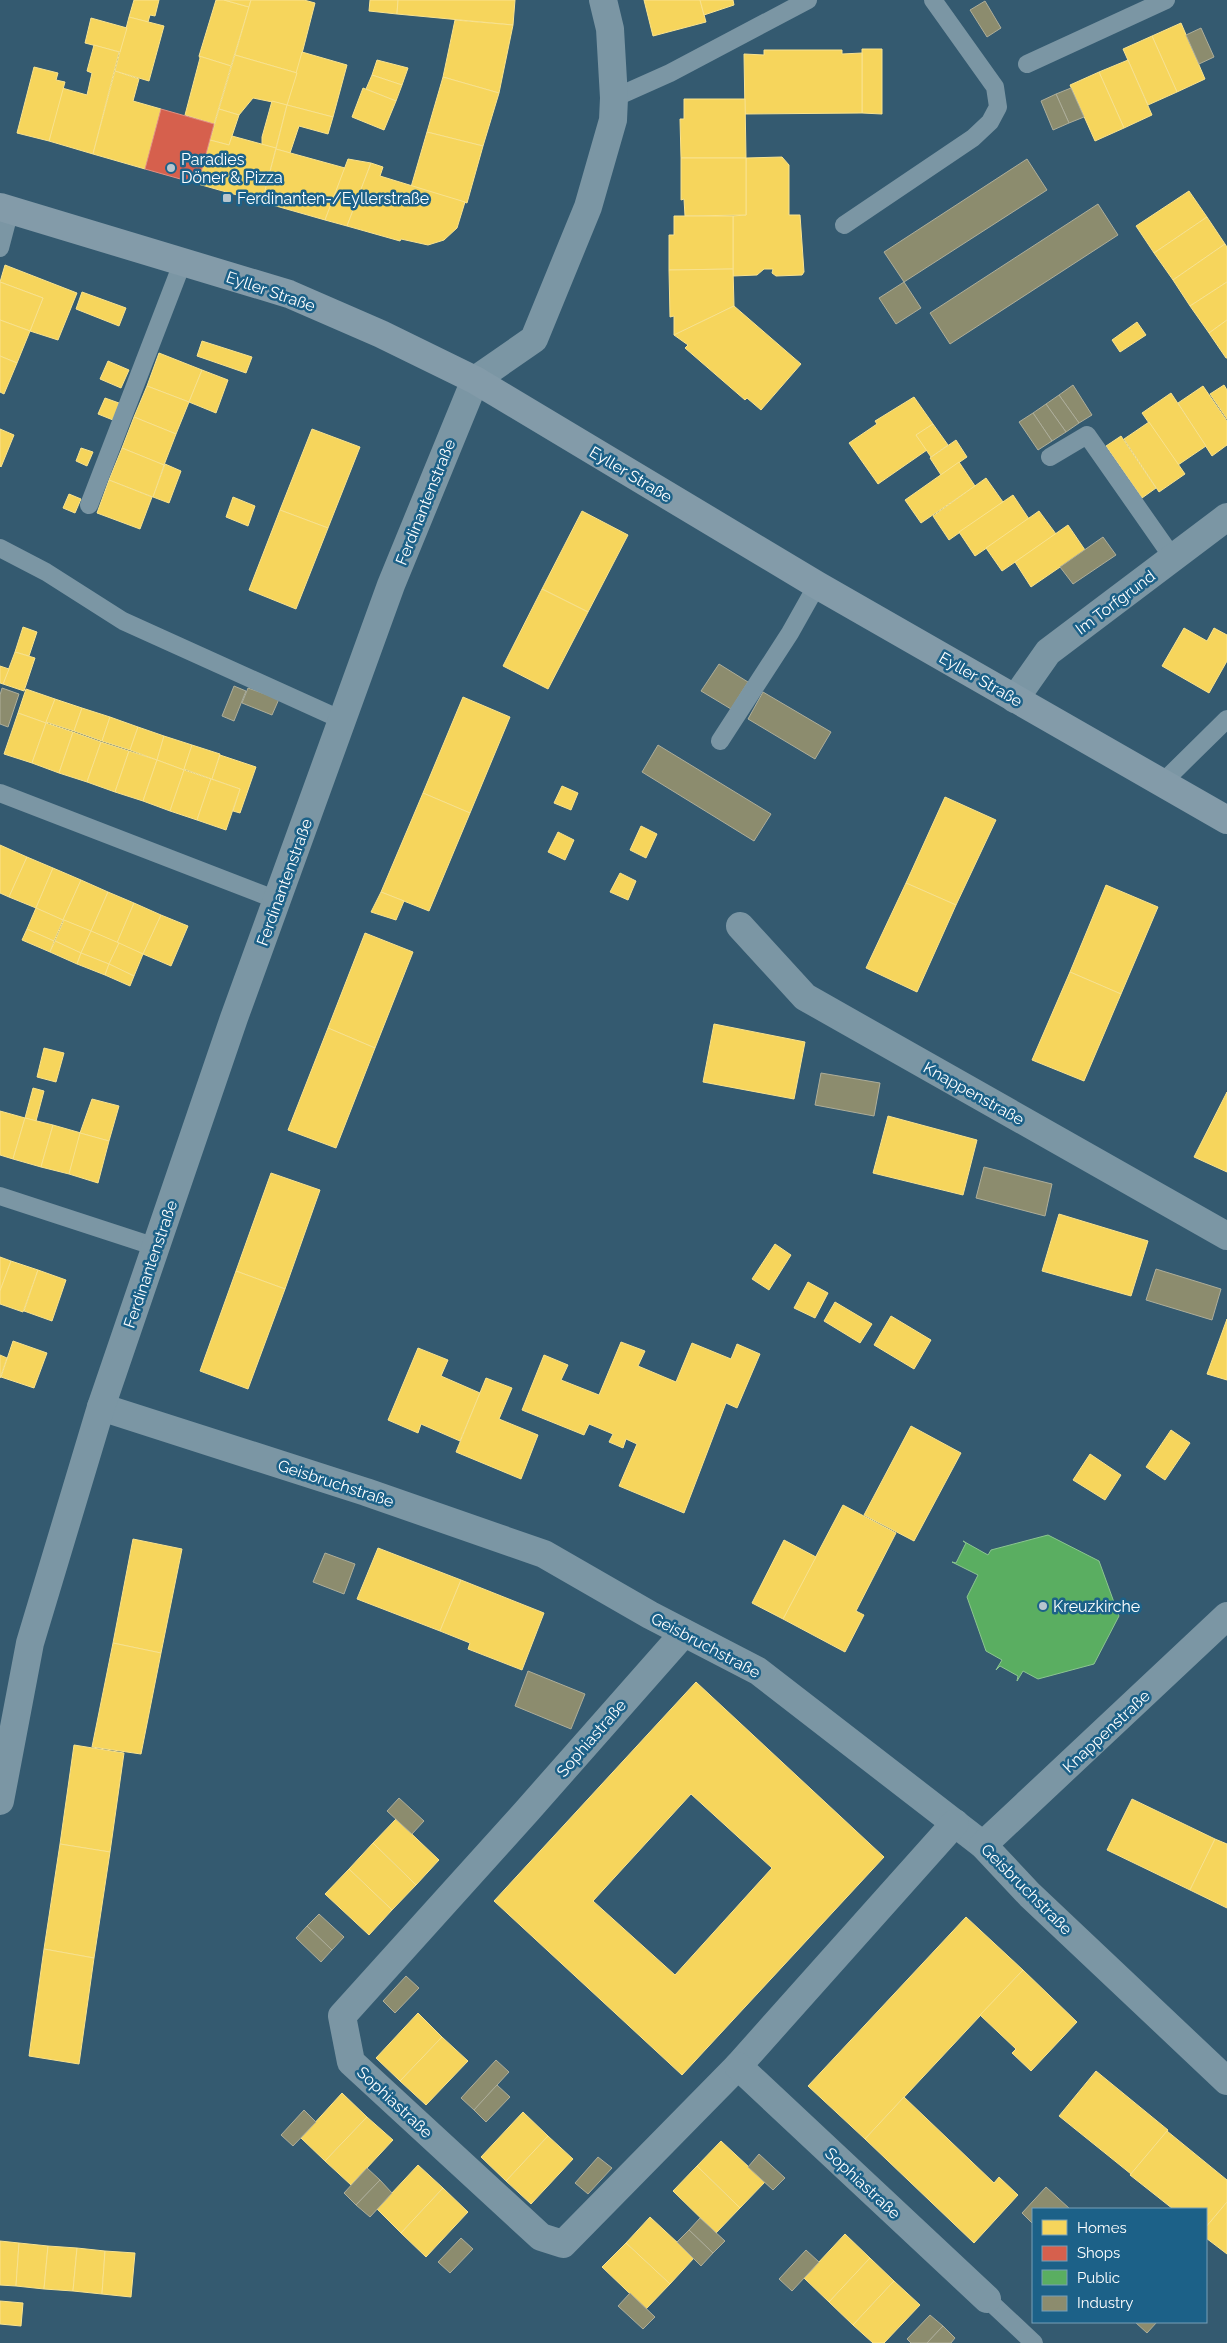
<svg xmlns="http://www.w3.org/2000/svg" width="1227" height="2343" font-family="Raleway,sans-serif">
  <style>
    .homes { fill: #f6d55c; stroke: #f9e28d; fill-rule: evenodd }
    .shops { fill: #d6604d; stroke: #e29082 }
    .public { fill: #5aae61; stroke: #8cc690 }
    .industry { fill: #8c8c6e; stroke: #aeae9a }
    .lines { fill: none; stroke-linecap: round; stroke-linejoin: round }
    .service { stroke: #7b96a4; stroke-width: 18 }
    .minor { stroke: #7b96a4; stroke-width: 28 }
    .tertiary { stroke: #7b96a4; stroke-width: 28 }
    .secondary { stroke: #839ba9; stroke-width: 28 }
    .poi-dot { fill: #b8c5cd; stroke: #1c6188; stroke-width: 2 }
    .labels { text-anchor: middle; stroke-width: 5; stroke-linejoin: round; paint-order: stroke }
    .poi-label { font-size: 16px; fill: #fff; stroke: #1c6188; text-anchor: start }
    .street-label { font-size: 16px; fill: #fff; stroke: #1c6188 }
  </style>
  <rect width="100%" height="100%" fill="#345a70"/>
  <g class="homes">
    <polygon points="134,0 159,0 155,16 150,15 148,22 129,17"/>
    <polygon points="216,0 224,0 249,7 231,66 199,56"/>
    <polygon points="224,0 251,0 249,7"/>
    <polygon points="251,0 304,0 315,3 297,73 235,55"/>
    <polygon points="370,0 398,0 397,14 369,11"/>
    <polygon points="398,0 515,0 513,25 397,14"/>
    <polygon points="644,0 700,0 706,22 653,36"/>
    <polygon points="700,0 733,0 734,5 704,15"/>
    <polygon points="129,17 164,26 149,81 115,71"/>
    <polygon points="91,18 127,28 120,52 85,43"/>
    <polygon points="455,20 513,25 499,93 443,77"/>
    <polygon points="1181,23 1205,79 1177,92 1152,36"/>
    <polygon points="1152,36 1177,92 1148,105 1123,49"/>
    <polygon points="94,45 119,52 93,154 49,141 62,88 87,95 92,73 87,71"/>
    <polygon points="862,49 882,49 882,114 862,113"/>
    <polygon points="764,50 842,50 842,54 862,53 862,113 745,114 744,54 764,55"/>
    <polygon points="302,52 347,65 333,117 287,105"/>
    <polygon points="235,55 297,73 287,105 253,98 239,115 219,109"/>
    <polygon points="199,56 231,66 214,124 185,115 200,58"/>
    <polygon points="377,60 408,68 402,85 372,75"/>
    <polygon points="1128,60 1152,115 1124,128 1099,72"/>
    <polygon points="34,67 58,73 56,80 65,82 49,141 17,133"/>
    <polygon points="115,71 139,79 133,101 161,109 145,169 93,154"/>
    <polygon points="1099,72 1124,128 1095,141 1070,85"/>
    <polygon points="372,75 402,85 396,101 366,89"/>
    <polygon points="443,77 499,93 483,146 427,132"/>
    <polygon points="363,88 396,101 384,130 352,117"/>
    <polygon points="684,99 745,99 746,158 681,158 680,119 684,119"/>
    <polygon points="272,101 287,105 276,148 262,145 262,137"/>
    <polygon points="287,105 333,117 328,134 299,126 290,153 276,149"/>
    <polygon points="219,109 239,115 229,145 210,140"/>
    <polygon points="427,132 483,146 467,203 411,187"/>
    <polygon points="232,136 276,148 262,202 198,184 210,140 229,145"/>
    <polygon points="276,149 345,168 325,220 262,202"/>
    <polygon points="782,157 789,165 789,215 800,215 804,272 802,275 776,276 772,273 773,269 764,269 757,275 733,276 733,216 746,215 746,158"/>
    <polygon points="681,158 746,158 746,215 685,216 684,199 681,200"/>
    <polygon points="348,159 371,163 347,226 325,220"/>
    <polygon points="371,163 383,167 380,176 465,202 457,228 444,240 428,245 401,239 400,241 347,226"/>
    <polygon points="1189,191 1207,217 1154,253 1136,226"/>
    <polygon points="674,216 733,216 733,269 669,270 669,235 674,235"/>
    <polygon points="1207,217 1225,244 1173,280 1154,253"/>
    <polygon points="1225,244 1227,247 1227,282 1190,306 1173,280"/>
    <polygon points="5,265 77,293 58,340 30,331 43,298 0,282"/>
    <polygon points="733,269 734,306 674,335 674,316 670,317 669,270"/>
    <polygon points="0,282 43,298 30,331 0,320"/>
    <polygon points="1227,282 1227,320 1209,333 1190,306"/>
    <polygon points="82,292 126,308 119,326 76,309"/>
    <polygon points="734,306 801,364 761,410 747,398 745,400 685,348 688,345 674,335"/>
    <polygon points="0,320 30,331 17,363 0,356"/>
    <polygon points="1227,320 1227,358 1226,358 1209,333"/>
    <polygon points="1137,322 1146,335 1120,352 1112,340"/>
    <polygon points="202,341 252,357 246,373 197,356"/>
    <polygon points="159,353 202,370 189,402 147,386"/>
    <polygon points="0,356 17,363 4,394 0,392"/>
    <polygon points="108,361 129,370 121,388 100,379"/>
    <polygon points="202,370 228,380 216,413 189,402"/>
    <polygon points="1224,385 1227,390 1227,419 1210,394"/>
    <polygon points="147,386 189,402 176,434 134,417"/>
    <polygon points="1203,386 1227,421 1227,445 1212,456 1178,403"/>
    <polygon points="1171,393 1206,446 1178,465 1142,413"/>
    <polygon points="914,397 933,424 916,435 927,450 878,484 849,443 877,424 875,421"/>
    <polygon points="105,398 119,403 113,420 98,414"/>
    <polygon points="134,417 176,434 164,465 122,448"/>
    <polygon points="1149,422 1185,474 1159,492 1124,439"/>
    <polygon points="933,424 948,445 931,457 916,435"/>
    <polygon points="0,429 14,435 1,467 0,466"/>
    <polygon points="312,429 360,447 328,528 280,510"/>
    <polygon points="1121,436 1156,488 1142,498 1106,446"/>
    <polygon points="956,440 967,457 941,475 930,458"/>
    <polygon points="81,448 93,452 87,466 76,461"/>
    <polygon points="122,448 164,465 153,497 109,480"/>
    <polygon points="959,462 975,486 921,523 905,500"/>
    <polygon points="165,464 181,471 169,503 153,497"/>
    <polygon points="986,478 1003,502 949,540 933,516"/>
    <polygon points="109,480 152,497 140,529 97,513"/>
    <polygon points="69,494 81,499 75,513 63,508"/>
    <polygon points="1013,495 1029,519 975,556 959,532"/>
    <polygon points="233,497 255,506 248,526 226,517"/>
    <polygon points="280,510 328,528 296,609 249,590"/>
    <polygon points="582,511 628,535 588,612 542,589"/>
    <polygon points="1039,511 1056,534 1002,571 986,548"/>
    <polygon points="1068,525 1085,550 1031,587 1015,562"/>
    <polygon points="542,589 588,612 548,689 503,666"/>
    <polygon points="23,627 37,632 29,656 15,652"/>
    <polygon points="1184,628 1207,641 1214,628 1227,635 1227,661 1209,693 1162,666"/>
    <polygon points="15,652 35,658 24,691 3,684"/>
    <polygon points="0,666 9,669 3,684 0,683"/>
    <polygon points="26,689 55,699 46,723 18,713"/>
    <polygon points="463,697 510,717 470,813 423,793"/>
    <polygon points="55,699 82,708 74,731 46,722"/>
    <polygon points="82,708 110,717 102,741 74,731"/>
    <polygon points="18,713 46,723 32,763 4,754"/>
    <polygon points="110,717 138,727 130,750 102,741"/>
    <polygon points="46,723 73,732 59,773 32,763"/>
    <polygon points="138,727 164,736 157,760 130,750"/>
    <polygon points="73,732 101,742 87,782 59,773"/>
    <polygon points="164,736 192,745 184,770 157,760"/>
    <polygon points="101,742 129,751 115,792 87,782"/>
    <polygon points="192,745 220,754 212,779 184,769"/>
    <polygon points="129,751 157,760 143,801 115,792"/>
    <polygon points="220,755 256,767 240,813 233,811 240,789 212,779"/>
    <polygon points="157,760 184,770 170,811 143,801"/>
    <polygon points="184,770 211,779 197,820 170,811"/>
    <polygon points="211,779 240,789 226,830 197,820"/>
    <polygon points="562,786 578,793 571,810 554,803"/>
    <polygon points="423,793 470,813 429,911 381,892"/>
    <polygon points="945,797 996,820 956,905 906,883"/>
    <polygon points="641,826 657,834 646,858 630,850"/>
    <polygon points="558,832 574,840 565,860 548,852"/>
    <polygon points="0,845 27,857 9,897 0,893"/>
    <polygon points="27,857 53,868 36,908 9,897"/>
    <polygon points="53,868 81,880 63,920 36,908"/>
    <polygon points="620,873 636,881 628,900 610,892"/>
    <polygon points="81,880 108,892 91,931 63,920"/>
    <polygon points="906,883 956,905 917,992 866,968"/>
    <polygon points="1106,885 1158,907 1121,994 1070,972"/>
    <polygon points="108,892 134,903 117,943 91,931"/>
    <polygon points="381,892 404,901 396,920 371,912"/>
    <polygon points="134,903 161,915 143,954 117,943"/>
    <polygon points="36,908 63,920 54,941 27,929"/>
    <polygon points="161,915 188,926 171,966 143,954"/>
    <polygon points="64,920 91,931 81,953 55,941"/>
    <polygon points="27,929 54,941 50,952 22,940"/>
    <polygon points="91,931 119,943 109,964 81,953"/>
    <polygon points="365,933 413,952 375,1048 328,1028"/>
    <polygon points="55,941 81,953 77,964 50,952"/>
    <polygon points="119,943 143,954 134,976 109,964"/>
    <polygon points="81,953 109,964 105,975 77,964"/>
    <polygon points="109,964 134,976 130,986 105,975"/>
    <polygon points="1070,972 1121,994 1084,1081 1032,1060"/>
    <polygon points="714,1024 805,1042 794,1099 703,1082"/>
    <polygon points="328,1028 375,1048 336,1148 288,1130"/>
    <polygon points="44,1048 64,1053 56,1082 37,1077"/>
    <polygon points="33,1088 44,1091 36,1121 25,1118"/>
    <polygon points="1227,1092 1227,1172 1194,1157"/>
    <polygon points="92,1099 119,1106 109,1141 80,1133"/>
    <polygon points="0,1111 25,1118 13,1159 0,1155"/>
    <polygon points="888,1116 977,1140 963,1195 873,1173"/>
    <polygon points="25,1118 53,1125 41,1167 13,1159"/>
    <polygon points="53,1125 81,1133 69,1174 41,1167"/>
    <polygon points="80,1133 109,1141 98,1183 69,1174"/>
    <polygon points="271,1173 320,1190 285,1289 236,1271"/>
    <polygon points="1059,1214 1148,1241 1131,1296 1042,1271"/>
    <polygon points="775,1244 791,1255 769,1290 752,1279"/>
    <polygon points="0,1257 11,1261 0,1291"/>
    <polygon points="11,1261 38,1270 23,1312 0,1304 0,1291"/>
    <polygon points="38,1270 66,1280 52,1321 24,1311"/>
    <polygon points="236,1271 285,1289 248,1389 200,1371"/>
    <polygon points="808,1282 828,1293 815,1318 794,1308"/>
    <polygon points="835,1302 872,1324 860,1343 824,1321"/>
    <polygon points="891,1316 931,1340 914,1369 874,1345"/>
    <polygon points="1227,1319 1227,1380 1207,1374"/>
    <polygon points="13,1341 47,1353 34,1388 1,1377"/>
    <polygon points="621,1342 645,1351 638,1366 676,1382 692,1343 731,1359 737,1344 760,1354 737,1408 726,1403 684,1513 619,1486 637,1444 626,1439 623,1448 609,1442 613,1434 589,1424 584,1435 522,1410 544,1355 568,1365 561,1380 599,1395"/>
    <polygon points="418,1348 448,1360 441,1376 480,1393 460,1441 421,1424 418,1433 388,1420"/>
    <polygon points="0,1355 7,1358 0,1378"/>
    <polygon points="486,1378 512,1388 499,1419 538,1435 521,1479 456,1452"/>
    <polygon points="911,1426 961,1453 914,1541 864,1515"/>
    <polygon points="1171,1430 1190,1443 1165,1480 1146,1467"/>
    <polygon points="1090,1454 1121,1475 1105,1500 1073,1480"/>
    <polygon points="843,1505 896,1533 856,1611 864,1615 845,1652 783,1619"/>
    <polygon points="133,1539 182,1549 161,1653 113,1643"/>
    <polygon points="784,1540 816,1557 783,1619 752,1603"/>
    <polygon points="378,1548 461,1580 440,1631 357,1599"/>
    <polygon points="461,1580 544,1613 522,1670 468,1649 470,1643 440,1631"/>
    <polygon points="113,1643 161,1653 141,1754 92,1747"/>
    <path d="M 696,1682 L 884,1857 L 682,2075 L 494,1901 ZM 691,1794 L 772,1868 L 675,1975 L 593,1901 Z"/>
    <polygon points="74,1745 124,1753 110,1852 60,1844"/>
    <polygon points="1132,1799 1215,1839 1190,1890 1107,1850"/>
    <polygon points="396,1819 439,1860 416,1885 373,1843"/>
    <polygon points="1215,1839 1227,1844 1227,1908 1190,1890"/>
    <polygon points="373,1843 416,1885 392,1910 349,1869"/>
    <polygon points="60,1844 110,1852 94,1958 44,1949"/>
    <polygon points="349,1869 392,1910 369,1935 325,1894"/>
    <polygon points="966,1917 1023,1970 865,2139 808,2086"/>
    <polygon points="44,1949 94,1958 79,2064 29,2056"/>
    <polygon points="1023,1970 1077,2022 1031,2071 1012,2053 1016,2049 980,2015"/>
    <polygon points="418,2013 442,2037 400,2081 376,2058"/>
    <polygon points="442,2037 468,2061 426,2105 400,2081"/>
    <polygon points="1096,2071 1168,2130 1131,2174 1059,2116"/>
    <polygon points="342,2093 367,2117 325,2161 301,2138"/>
    <polygon points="904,2097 994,2183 999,2177 1018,2195 974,2243 865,2139"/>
    <polygon points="523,2112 548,2136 506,2181 481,2157"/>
    <polygon points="367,2117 393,2140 351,2185 325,2161"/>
    <polygon points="1167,2131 1227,2180 1227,2202 1206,2227 1206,2209 1173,2209 1130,2175"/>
    <polygon points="548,2136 573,2159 531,2204 506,2181"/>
    <polygon points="721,2141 765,2182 740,2208 697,2166"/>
    <polygon points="418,2165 443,2188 401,2233 377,2209"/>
    <polygon points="697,2166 740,2208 716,2233 673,2191"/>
    <polygon points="443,2188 468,2212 426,2257 401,2233"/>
    <polygon points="1227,2202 1227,2254 1206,2238 1206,2227"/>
    <polygon points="650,2217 694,2258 670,2284 626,2243"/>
    <polygon points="845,2234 870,2258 829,2302 804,2278"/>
    <polygon points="0,2241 19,2243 16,2286 0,2285"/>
    <polygon points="19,2243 48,2246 44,2289 16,2286"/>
    <polygon points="626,2243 670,2284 646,2309 602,2267"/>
    <polygon points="48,2246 77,2248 73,2291 44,2289"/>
    <polygon points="77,2248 105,2251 102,2294 73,2291"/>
    <polygon points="105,2251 135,2253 131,2297 102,2294"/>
    <polygon points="870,2258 894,2281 853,2325 829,2302"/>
    <polygon points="894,2281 920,2305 884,2343 873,2343 853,2325"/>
    <polygon points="0,2301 23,2303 21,2326 0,2324"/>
  </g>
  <polygon class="shops" points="161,109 214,124 198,184 145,169"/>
  <polygon class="public" points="1048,1535 1099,1561 1119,1616 1094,1664 1038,1679 1023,1671 1017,1681 1018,1676 1000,1666 996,1670 1002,1660 986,1651 967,1597 978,1575 952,1562 956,1563 966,1543 963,1541 988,1555 991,1550"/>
  <g class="industry">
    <polygon points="985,1 1001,28 987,37 970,10"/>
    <polygon points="1201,28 1214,57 1199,64 1186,35"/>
    <polygon points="1071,88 1084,117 1069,123 1056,94"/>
    <polygon points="1056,94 1069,123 1053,130 1041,101"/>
    <polygon points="1027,159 1047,190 904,282 884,252"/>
    <polygon points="1098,204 1118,235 950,344 930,313"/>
    <polygon points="904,282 921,308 896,324 879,298"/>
    <polygon points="1073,385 1092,415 1079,423 1059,395"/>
    <polygon points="1059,395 1079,423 1066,432 1046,404"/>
    <polygon points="1046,404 1066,432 1052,441 1033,413"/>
    <polygon points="1033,413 1052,441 1038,450 1019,422"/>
    <polygon points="1103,537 1116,555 1073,584 1060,567"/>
    <polygon points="719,664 748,682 731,709 701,691"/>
    <polygon points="234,686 246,691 234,721 222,716"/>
    <polygon points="2,688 19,694 8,727 0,724 0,695"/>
    <polygon points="248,688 279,699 272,715 242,703"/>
    <polygon points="763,692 831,732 815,759 748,719"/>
    <polygon points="658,745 771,814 754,841 642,772"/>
    <polygon points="821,1073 880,1083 874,1116 815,1105"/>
    <polygon points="984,1167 1052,1184 1045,1216 976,1198"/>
    <polygon points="1156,1269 1221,1289 1212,1320 1146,1300"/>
    <polygon points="325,1553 355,1564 344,1594 313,1582"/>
    <polygon points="528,1671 585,1694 571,1729 515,1706"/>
    <polygon points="399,1798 424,1821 412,1834 387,1811"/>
    <polygon points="319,1914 344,1937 332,1950 307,1926"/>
    <polygon points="307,1926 332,1950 321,1962 296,1938"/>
    <polygon points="406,1976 419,1988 395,2013 383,2001"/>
    <polygon points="496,2060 509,2072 474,2110 461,2098"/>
    <polygon points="497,2085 510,2097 486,2122 474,2110"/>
    <polygon points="304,2110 316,2122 293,2146 281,2135"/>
    <polygon points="759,2154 785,2178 773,2190 748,2167"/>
    <polygon points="598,2157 612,2168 588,2194 575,2183"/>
    <polygon points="367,2168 380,2180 356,2205 344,2193"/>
    <polygon points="380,2180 392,2193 370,2217 356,2205"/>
    <polygon points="1046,2187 1070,2209 1033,2209 1033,2224 1022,2213"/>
    <polygon points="700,2218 725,2241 713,2253 689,2230"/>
    <polygon points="689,2230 713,2253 701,2266 677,2242"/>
    <polygon points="461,2238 473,2249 450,2273 438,2262"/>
    <polygon points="806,2250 819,2262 792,2291 779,2279"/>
    <polygon points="630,2293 655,2317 643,2329 618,2306"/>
    <polygon points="930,2315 943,2326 927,2343 911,2343 907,2339"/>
    <polygon points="1135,2322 1157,2322 1147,2333"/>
    <polygon points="943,2326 955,2338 951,2343 927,2343"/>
  </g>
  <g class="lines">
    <g class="service">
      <polyline points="1027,64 1166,0"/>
      <polyline points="614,98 670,73 808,0"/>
      <polyline points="844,225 973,138 990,122 998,107 995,87 933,0"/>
      <polyline points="0,248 10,210"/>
      <polyline points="1050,457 1087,435 1173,558"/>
      <polyline points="89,505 183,261"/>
      <polyline points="0,548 46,572 123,621 342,720"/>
      <polyline points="720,741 790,633 817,585"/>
      <polyline points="1162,783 1227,719"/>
      <polyline points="0,793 277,900"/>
      <polyline points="0,1196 156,1247"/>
      <polyline points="987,2299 1034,2343"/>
    </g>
    <g class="minor">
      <polyline points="475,380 534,339 588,207 613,120 614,98 610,29 603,0"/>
      <polyline points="1015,699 1048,652 1227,517"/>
      <polyline points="740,926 805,997 1227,1236"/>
      <polyline points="101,1407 366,1492 544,1554 650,1615 758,1671 983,1845 1030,1895 1227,2081"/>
      <polyline points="684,1633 527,1811 342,2016 351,2062 541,2237 563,2244 738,2066 955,1823"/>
      <polyline points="983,1845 1227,1616"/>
      <polyline points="738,2066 987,2299"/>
    </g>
    <polyline class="tertiary" points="0,1801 30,1643 101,1407 234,1018 391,585 475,380"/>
    <polyline class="secondary" points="0,207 289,294 381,334 475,380 817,585 1227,820"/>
  </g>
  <g class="poi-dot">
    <circle cx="171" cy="168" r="5"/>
    <rect x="222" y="193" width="10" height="10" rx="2.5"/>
    <circle cx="1043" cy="1606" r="5"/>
  </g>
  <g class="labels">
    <g class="poi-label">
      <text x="181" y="165">Paradies<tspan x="181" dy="18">Döner &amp; Pizza</tspan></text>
      <text x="237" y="204">Ferdinanten-/Eyllerstraße</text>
      <text x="1053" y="1612">Kreuzkirche</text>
    </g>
    <g class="street-label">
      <text transform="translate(271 291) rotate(19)" y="6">Eyller Straße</text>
      <text transform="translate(631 474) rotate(31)" y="6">Eyller Straße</text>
      <text transform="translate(425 502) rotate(-68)" y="6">Ferdinantenstraße</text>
      <text transform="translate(1115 602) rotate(-37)" y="6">Im Torfgrund</text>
      <text transform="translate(981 679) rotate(30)" y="6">Eyller Straße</text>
      <text transform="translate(284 882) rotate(-70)" y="6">Ferdinantenstraße</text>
      <text transform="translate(974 1093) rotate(29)" y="6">Knappenstraße</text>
      <text transform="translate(150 1264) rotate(-71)" y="6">Ferdinantenstraße</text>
      <text transform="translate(336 1483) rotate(18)" y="6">Geisbruchstraße</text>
      <text transform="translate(706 1645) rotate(28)" y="6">Geisbruchstraße</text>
      <text transform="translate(1106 1731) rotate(-43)" y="6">Knappenstraße</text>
      <text transform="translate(591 1738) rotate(-49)" y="6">Sophiastraße</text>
      <text transform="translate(1027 1889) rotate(45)" y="6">Geisbruchstraße</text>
      <text transform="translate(395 2102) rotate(43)" y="6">Sophiastraße</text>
      <text transform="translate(863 2183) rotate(43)" y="6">Sophiastraße</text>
    </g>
  </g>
  <rect x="1032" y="2208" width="175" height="115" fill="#1c6188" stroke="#77a0b8"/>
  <rect x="1042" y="2220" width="25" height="15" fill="#f6d55c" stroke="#77a0b8"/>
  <text x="1077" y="2233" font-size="15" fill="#ffffff">Homes</text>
  <rect x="1042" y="2246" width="25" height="15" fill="#d6604d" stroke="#77a0b8"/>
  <text x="1077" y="2258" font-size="15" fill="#ffffff">Shops</text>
  <rect x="1042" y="2270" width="25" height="15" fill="#5aae61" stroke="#77a0b8"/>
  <text x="1077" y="2283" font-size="15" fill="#ffffff">Public</text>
  <rect x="1042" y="2296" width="25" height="15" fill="#8c8c6e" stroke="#77a0b8"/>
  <text x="1077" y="2308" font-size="15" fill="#ffffff">Industry</text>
</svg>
